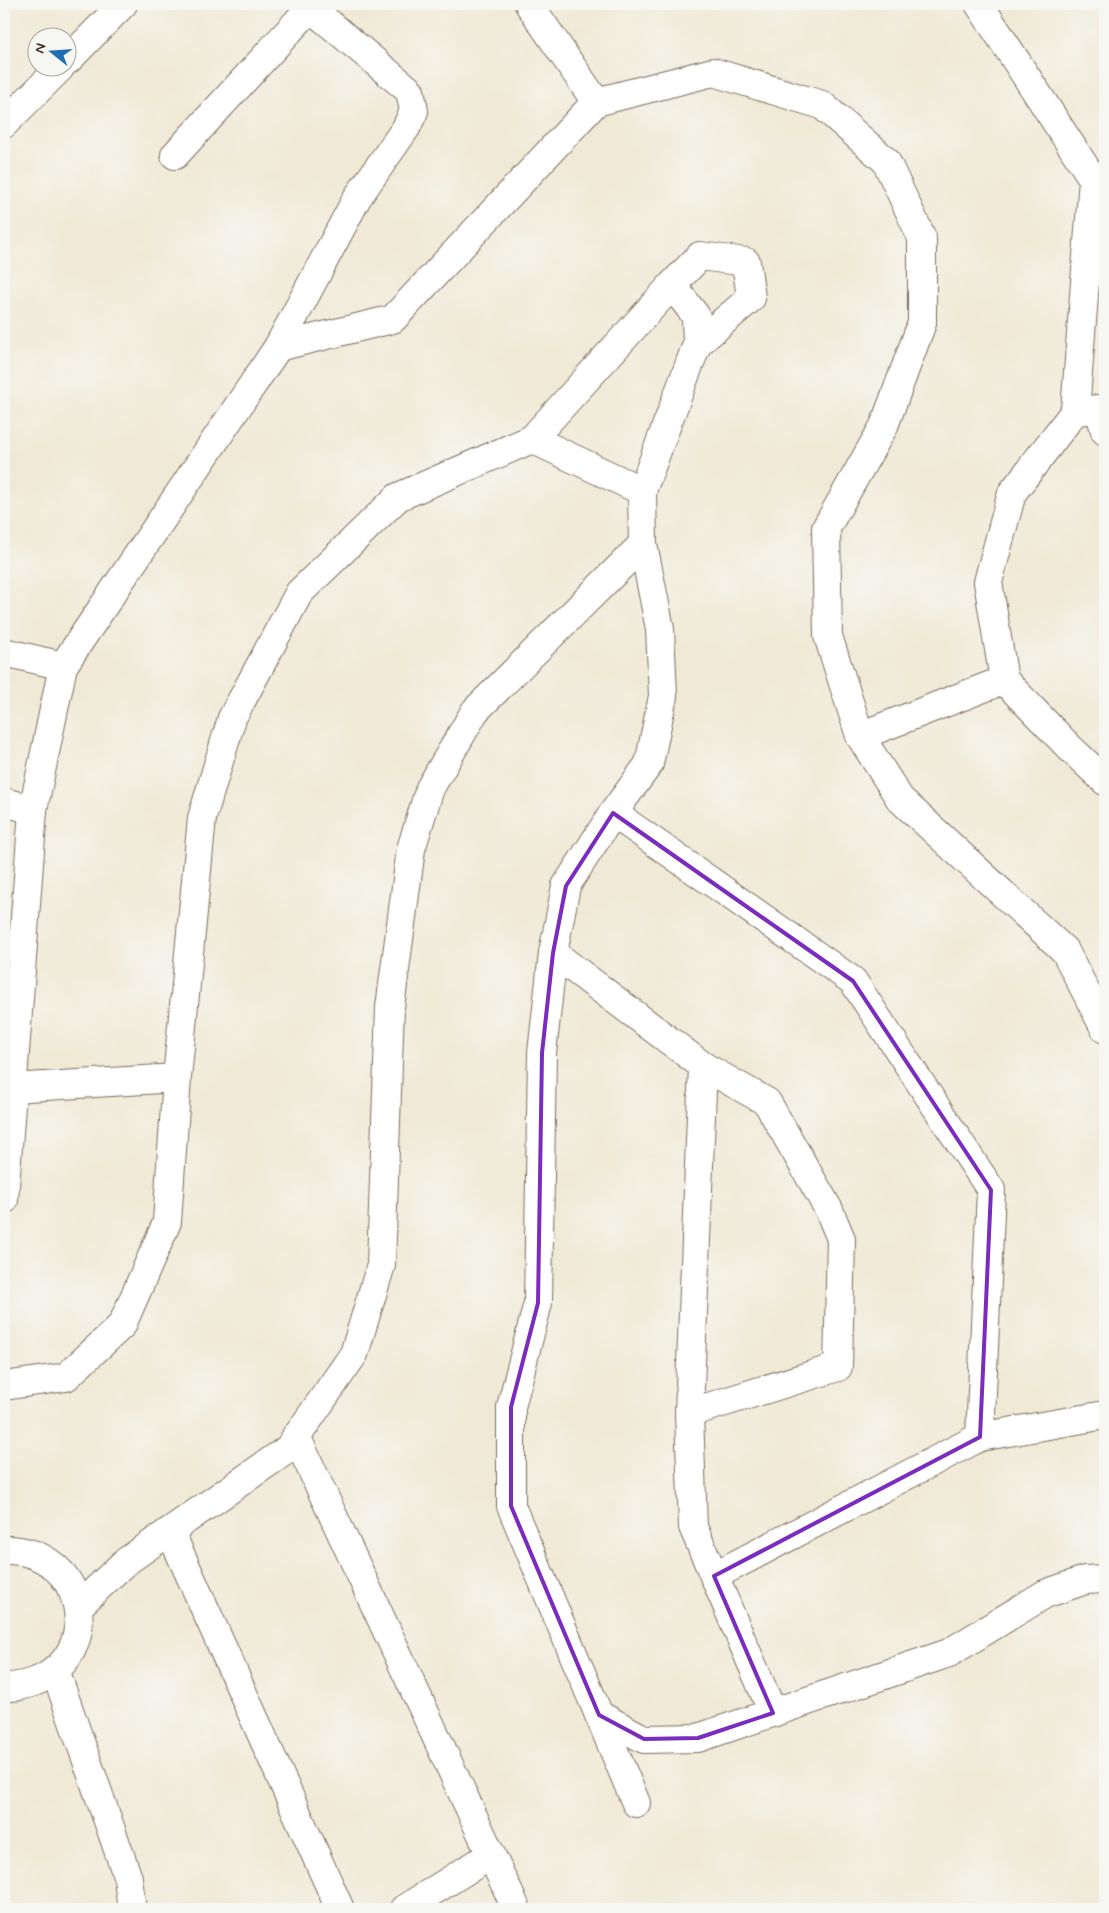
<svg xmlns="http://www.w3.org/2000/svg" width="1109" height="1913" font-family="Mynerve,sans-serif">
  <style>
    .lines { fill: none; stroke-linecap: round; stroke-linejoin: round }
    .minor-casing { stroke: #7a6d5e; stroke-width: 30 }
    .minor { stroke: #fff; stroke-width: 28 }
    .marked { fill: none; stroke: #7b2cbf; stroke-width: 4; stroke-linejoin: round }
  </style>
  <rect width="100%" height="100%" fill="#f6f6f2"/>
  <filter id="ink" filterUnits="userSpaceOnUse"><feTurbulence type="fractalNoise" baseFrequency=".02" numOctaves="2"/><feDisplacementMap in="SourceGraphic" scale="10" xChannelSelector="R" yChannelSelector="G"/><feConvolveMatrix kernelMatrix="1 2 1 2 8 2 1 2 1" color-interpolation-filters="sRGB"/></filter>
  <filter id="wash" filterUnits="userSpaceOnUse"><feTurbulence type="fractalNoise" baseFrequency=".0096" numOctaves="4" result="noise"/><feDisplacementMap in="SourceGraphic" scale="20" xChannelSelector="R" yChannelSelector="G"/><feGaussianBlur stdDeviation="1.12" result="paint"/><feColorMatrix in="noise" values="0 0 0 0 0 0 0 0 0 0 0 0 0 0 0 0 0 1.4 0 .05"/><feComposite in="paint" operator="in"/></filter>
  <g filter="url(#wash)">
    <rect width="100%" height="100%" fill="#f0e9d5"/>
  </g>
  <g filter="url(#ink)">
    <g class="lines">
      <g class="minor-casing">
        <g id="minor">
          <polyline points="529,4 596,102"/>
          <polyline points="979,4 1093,179 1075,411"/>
          <polyline points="68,60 123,4"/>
          <polyline points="4,124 60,68"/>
          <polyline points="175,155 311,7"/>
          <polyline points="278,347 393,319 596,102 713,72 822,105 886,161 922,238 922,323 884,426 826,528 828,636 860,736 900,799 1065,951 1105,1029"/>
          <polyline points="1105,431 1099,409 1075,411 1012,493 988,582 1004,680 1069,747 1105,781"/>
          <polyline points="532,439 672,285 700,256 746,262 751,298 697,344"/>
          <polyline points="643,544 660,629 663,696 649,764 613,813 566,886 553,953 703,1066 689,1413 693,1527 773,1713"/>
          <polyline points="4,652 63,666"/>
          <polyline points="860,736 1004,680"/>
          <polyline points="4,802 33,810"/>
          <polyline points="613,813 853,981 991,1190 980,1437"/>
          <polyline points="553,953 542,1053 538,1303 511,1407 511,1506 636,1803"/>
          <polyline points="4,1086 12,1088 177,1078"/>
          <polyline points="4,1200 33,810 63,666 278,347 357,198 406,128 414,111 410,91 306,4"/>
          <polyline points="4,1386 66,1377 122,1325 167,1222 177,1078 202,818 232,718 299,593 398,497 532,439 642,491"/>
          <polyline points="689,1413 838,1367 841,1239 829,1210 767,1102 703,1066"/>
          <polyline points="296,1436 515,1906"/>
          <polyline points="170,1531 340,1909"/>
          <path d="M 4,1550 C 87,1548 106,1656 34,1682 C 24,1685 14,1688 4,1687"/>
          <polyline points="714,1576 980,1437 1105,1415"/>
          <polyline points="78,1607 124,1563 288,1449 354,1354 381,1265 390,1007 411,849 430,788 475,711 643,544 642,491 697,344 696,316 672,285"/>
          <polyline points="55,1670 128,1878 132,1909"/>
          <polyline points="599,1715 644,1739 698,1738 949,1653 1045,1594 1085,1580 1105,1579"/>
          <polyline points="404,1909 491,1855"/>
        </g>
      </g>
      <use href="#minor" class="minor"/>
    </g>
  </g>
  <path class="marked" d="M 613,813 L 853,981 L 991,1190 L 980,1437 L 714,1576 L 773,1713 L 698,1738 L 644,1739 L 599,1715 L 511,1506 L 511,1407 L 538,1303 L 542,1053 L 553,953 L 566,886 Z"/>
  <rect width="1109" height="1913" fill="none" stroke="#f6f6f2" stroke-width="20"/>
  <g transform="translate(52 52) rotate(287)"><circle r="24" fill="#f6f6f2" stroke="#aba49d"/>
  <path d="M0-4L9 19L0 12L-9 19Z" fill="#1f6fb2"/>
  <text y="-8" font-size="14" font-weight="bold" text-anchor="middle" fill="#3b2a1e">N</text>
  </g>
</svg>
